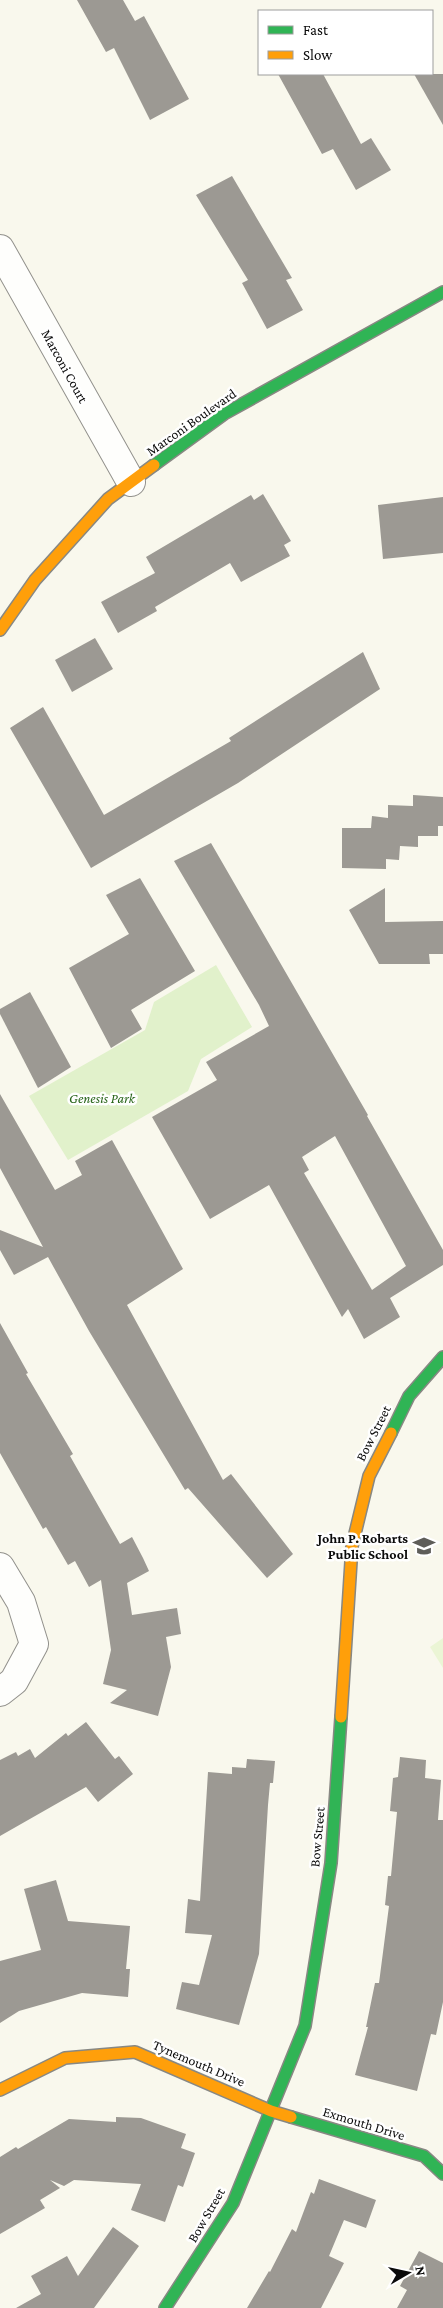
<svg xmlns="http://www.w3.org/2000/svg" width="443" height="2308" font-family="'Crimson Pro',serif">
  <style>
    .green { fill: #e1f1cb }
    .pitch { fill: #ebf5d5 }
    .building { fill: #9c9993; fill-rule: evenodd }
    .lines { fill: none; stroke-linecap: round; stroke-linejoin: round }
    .street-casing { stroke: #92918c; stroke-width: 30 }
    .fast-casing { stroke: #888883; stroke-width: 14 }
    .slow-casing { stroke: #888883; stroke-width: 14 }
    .street { stroke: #fefefc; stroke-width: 28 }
    .fast { stroke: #30b455; stroke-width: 11 }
    .slow { stroke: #ff9f0a; stroke-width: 11 }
    .labels { text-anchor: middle; stroke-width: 5; stroke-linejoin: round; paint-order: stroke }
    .street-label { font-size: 14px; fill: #0a0a0a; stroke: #fff }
    .park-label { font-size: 14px; font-style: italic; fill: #276418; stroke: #fff }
    .poi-label { font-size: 14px; font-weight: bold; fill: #0a0a0a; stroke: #fff; text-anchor: end }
  </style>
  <rect width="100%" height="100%" fill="#f9f8ed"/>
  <polygon class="green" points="216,965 252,1027 201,1059 188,1091 68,1160 29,1096 145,1030 154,1002"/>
  <polygon class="pitch" points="443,1638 443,1668 430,1647"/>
  <g class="building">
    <polygon points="77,0 123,0 135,21 144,16 189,99 150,120 114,48 106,52"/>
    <polygon points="278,74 323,74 361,144 371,138 391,170 356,190 333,149 322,154"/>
    <polygon points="414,74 443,74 443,125"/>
    <polygon points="232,176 292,278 286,280 303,310 267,329 242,283 248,280 196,195"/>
    <polygon points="263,494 291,541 284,545 290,556 241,582 230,563 155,607 157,611 118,633 101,602 155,573 146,557 251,495 254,500"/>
    <polygon points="443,497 443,553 383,559 378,505"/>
    <polygon points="95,638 113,669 72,692 55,660"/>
    <polygon points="363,652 380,689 238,783 91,868 10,728 43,707 104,815 231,741 229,738"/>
    <polygon points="413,795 443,797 443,826 438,826 438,836 418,836 418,847 400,846 399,860 386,859 386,869 342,868 342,828 371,828 372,816 388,818 388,805 413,806"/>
    <path d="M 211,843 L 368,1115 L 367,1116 L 443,1250 L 443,1265 L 390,1298 L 400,1317 L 364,1339 L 348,1309 L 342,1317 L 269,1185 L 210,1219 L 152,1117 L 217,1080 L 206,1062 L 269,1026 L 259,1005 L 174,861 ZM 335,1136 L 406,1266 L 372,1290 L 304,1173 L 309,1170 L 302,1157 Z"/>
    <polygon points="140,878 195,971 131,1010 142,1029 111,1048 69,968 129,934 106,895"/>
    <polygon points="385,888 385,922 443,921 443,954 429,954 430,964 379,964 349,910"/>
    <polygon points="30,992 71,1067 38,1088 0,1014 0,1009"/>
    <polygon points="0,1094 55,1190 82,1175 75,1161 112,1140 183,1269 127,1305 223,1480 231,1474 293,1554 267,1578 188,1488 185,1490 89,1331 48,1257 14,1275 0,1250 0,1230 43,1247 0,1168"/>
    <polygon points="0,1323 28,1373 26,1374 73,1454 70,1456 120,1544 132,1537 143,1558 149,1571 127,1583 132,1615 177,1608 181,1634 166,1637 171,1667 158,1716 110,1703 127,1690 103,1684 111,1650 101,1580 89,1587 75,1561 68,1565 46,1527 43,1529 0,1453"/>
    <polygon points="86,1722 115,1759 119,1756 133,1774 98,1802 86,1787 0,1836 0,1760 16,1752 18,1756 30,1749 35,1758 66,1733 68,1736"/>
    <polygon points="400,1757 426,1760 425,1778 441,1780 438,1820 443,1820 443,2002 436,2035 431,2034 417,2091 355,2075 368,2027 366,2027 375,1983 379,1983 389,1906 385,1905 388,1876 391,1876 397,1812 390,1811 393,1778 398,1777"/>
    <polygon points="247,1759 275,1761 273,1783 270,1783 268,1805 259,1954 239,2025 176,2009 182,1982 199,1985 212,1935 185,1933 188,1899 200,1901 208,1772 232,1774 232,1767 246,1768"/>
    <polygon points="56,1880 68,1921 130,1926 126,1969 130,1969 128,1997 82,1993 19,2011 0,2023 0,1961 41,1950 24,1889"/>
    <polygon points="116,2117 141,2118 186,2134 181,2148 195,2153 183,2187 178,2185 165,2222 131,2210 141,2184 74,2180 64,2186 50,2180 60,2188 40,2200 45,2208 0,2234 0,2157 16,2147 18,2149 69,2119 116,2122"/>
    <polygon points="319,2179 376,2200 366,2228 344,2220 329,2256 344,2263 321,2308 247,2308 269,2271 270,2272 292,2229 296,2232 311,2192 314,2194"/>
    <polygon points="113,2227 139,2246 94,2308 16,2308 41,2294 31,2276 67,2256 78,2276"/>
    <polygon points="419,2251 443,2263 443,2308 397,2308 407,2290 400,2286"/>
  </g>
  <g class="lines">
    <g class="street-casing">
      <g id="street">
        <polyline points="0,249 131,482"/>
        <polyline points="0,1567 21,1602 34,1644 14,1681 0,1692"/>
      </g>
    </g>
    <g class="fast-casing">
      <g id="fast">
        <polyline points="154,465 224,414 443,292"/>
        <polyline points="391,1433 409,1396 443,1357"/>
        <polyline points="291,2117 424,2156 443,2174"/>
        <polyline points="165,2308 233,2203 305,2026 331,1863 341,1717"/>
      </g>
    </g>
    <g class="slow-casing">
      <g id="slow">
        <polyline points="0,630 35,580 108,499 154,465"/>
        <polyline points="341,1717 352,1546 369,1476 391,1433"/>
        <polyline points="0,2090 65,2058 135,2052 271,2111 291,2117"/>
      </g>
    </g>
    <use href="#street" class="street"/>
    <use href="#fast" class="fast"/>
    <use href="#slow" class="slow"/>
  </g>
  <defs>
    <g id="school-bare" transform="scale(1.725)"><path d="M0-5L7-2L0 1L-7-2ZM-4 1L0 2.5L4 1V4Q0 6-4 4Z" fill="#5e5d59" stroke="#fff" stroke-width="2.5" paint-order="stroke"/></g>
  </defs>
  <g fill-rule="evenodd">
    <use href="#school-bare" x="424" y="1546"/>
  </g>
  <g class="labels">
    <g class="street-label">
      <text transform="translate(65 366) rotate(61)" y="5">Marconi Court</text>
      <text transform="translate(191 422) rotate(-35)" y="5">Marconi Boulevard</text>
      <text transform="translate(373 1433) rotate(-63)" y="5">Bow Street</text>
      <text transform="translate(317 1837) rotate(-85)" y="5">Bow Street</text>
      <text transform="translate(199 2063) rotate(23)" y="5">Tynemouth Drive</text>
      <text transform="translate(364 2123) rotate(17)" y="5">Exmouth Drive</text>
      <text transform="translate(206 2215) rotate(-60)" y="5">Bow Street</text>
    </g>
    <g class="park-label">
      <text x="102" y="1103">Genesis Park</text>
    </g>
    <g class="poi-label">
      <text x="408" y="1543">John P. Robarts<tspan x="408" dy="16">Public School</tspan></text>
    </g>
  </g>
  <rect x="258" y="10" width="175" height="65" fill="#ffffff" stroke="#9d9d9d"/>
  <rect x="268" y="26" width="25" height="8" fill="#30b455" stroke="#9d9d9d"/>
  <text x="303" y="35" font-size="15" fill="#0a0a0a">Fast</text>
  <rect x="268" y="51" width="25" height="8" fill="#ff9f0a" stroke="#9d9d9d"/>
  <text x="303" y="60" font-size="15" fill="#0a0a0a">Slow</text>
  <g transform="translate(408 2273) rotate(81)" stroke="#ffffff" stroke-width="4" paint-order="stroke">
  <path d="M0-4L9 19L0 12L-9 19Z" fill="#0a0a0a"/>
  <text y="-8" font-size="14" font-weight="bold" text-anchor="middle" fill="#0a0a0a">N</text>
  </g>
</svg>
